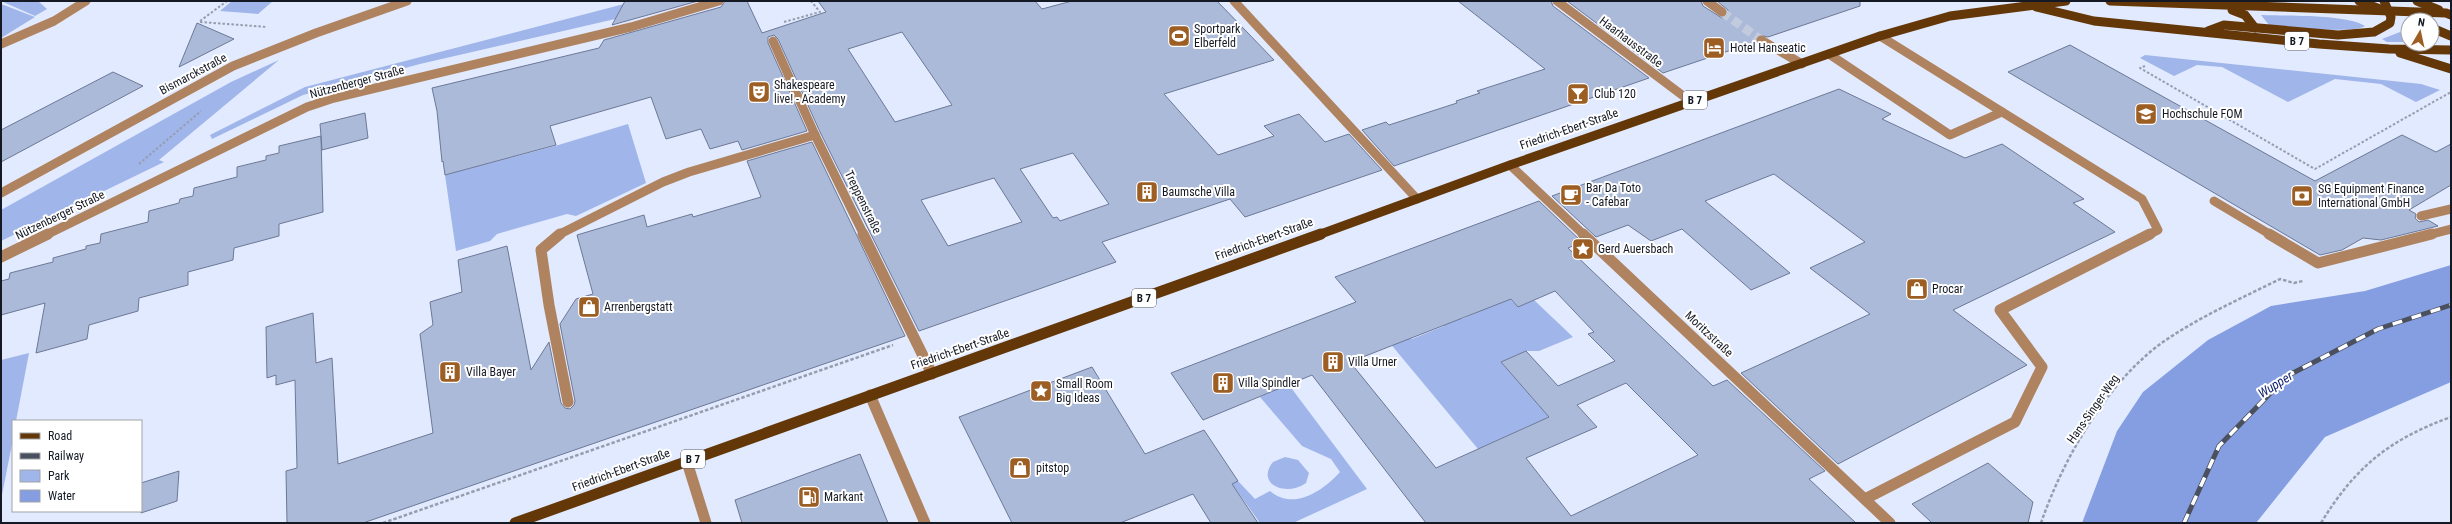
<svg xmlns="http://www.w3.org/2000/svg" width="2452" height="524" font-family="'Roboto Condensed',sans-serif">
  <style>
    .green { fill: #a0b5ea }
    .water { fill: #859ee2 }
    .building { fill: #acbada; stroke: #6c7896; fill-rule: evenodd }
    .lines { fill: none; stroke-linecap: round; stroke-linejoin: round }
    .minor-tunnel { stroke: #c2cbdd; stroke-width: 9; stroke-dasharray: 9 4.5; stroke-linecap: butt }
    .path-far1 { stroke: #969eae; stroke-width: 2; stroke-dasharray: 2.5 2; stroke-linecap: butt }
    .path { stroke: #969eae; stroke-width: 2.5; stroke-dasharray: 3.5 2; stroke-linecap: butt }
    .minor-far1 { stroke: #af835f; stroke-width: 9 }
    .minor { stroke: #af835f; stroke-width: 11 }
    .major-far1 { stroke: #633708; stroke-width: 9 }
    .major { stroke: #633708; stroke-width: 11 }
    .rail-casing { stroke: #4a505d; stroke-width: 5 }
    .rail { stroke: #fff; stroke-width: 3.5; stroke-dasharray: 10; stroke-linecap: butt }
    .labels { text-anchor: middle; stroke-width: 4; stroke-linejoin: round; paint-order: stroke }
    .shield { fill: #fff; stroke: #5a5e66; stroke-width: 1 }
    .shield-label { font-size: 11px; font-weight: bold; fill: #141924 }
    .poi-label { font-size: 12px; fill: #141924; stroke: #fff; text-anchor: start }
    .street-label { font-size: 12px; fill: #141924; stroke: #fff }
    .water-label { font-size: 13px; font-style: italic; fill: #152573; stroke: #fff }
  </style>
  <rect width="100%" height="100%" fill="#e1eafe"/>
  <g class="green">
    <polygon points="1,1 38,1 47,9 35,16"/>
    <polygon points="232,1 273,1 258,14 220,11"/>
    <polygon points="1,4 35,17 1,38"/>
    <polygon points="624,4 615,19 420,64 303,95 212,139 210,135 305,87"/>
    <path d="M 2261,15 C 2284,16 2347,14 2365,26 C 2353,34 2286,27 2269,25 Z"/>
    <polygon points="2400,32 2408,34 2408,42 2387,42 2382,39"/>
    <polygon points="2145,55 2421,84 2440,90 2416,102 2381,84 2335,79 2288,102 2222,67 2197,65 2174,76 2140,58"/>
    <polygon points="279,60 159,160 164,162 1,241 1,210 231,82"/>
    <polygon points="628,124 646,183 576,216 567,214 497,234 490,241 456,251 445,175 555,146"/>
    <polygon points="1485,273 1518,307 1534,300 1573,337 1539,351 1526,351 1501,362 1549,417 1478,449 1369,318 1386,311 1412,339 1444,326 1419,298 1436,291 1462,319 1478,312 1452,285"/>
    <polygon points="29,353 16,421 13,421 13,439 1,500 1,360"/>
    <path d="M 1270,371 L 1289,385 L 1367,489 L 1293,523 L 1260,523 L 1232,484 L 1238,481 L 1255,499 L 1270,491 C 1293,511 1323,491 1340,472 L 1331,459 L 1302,446 L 1260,397 L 1274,391 L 1262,375 Z"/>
    <path d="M 1285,457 L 1298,460 L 1309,473 L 1306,483 C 1287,497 1255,485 1273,462 Z"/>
  </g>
  <polygon class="water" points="2451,265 2451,382 2325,437 2256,523 2082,523 2117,431 2143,392 2208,340 2271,306 2365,291"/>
  <g class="building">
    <polygon points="625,1 698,1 612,25"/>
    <path d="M 725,1 L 747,1 L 762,33 L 826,12 L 818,1 L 1035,1 L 1042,9 L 1072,1 L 1217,1 L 1274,60 L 1164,94 L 1218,155 L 1274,136 L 1264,126 L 1299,114 L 1325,142 L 1349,134 L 1382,170 L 1245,217 L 1230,199 L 1102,242 L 1116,262 L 919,331 L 820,132 L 778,39 L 774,35 L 768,37 L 768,43 L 807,131 L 742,150 L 738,141 L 710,149 L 701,129 L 666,139 L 651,97 L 550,126 L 556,145 L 445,175 L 443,161 L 442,162 L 437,111 L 432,88 L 599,48 L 604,40 L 721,7 ZM 902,32 L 952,105 L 895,122 L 848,49 ZM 1073,153 L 1109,204 L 1060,221 L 1057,217 L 1053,218 L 1020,169 ZM 994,178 L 1022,222 L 948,246 L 921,200 Z"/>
    <polygon points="1458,1 1551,1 1553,6 1649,78 1394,166 1362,130 1386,122 1389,125 1457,103 1456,101 1480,93 1477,91 1545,69"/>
    <polygon points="1567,1 1701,1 1703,6 1722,18 1727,16 1728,10 1717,1 1860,1 1860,6 1768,37 1758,35 1755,42 1663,73"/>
    <polygon points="197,23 234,39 179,67"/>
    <polygon points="2070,45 2315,181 2402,135 2436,152 2451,144 2451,185 2409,210 2416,214 2415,218 2419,222 2428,220 2438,226 2381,240 2363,238 2342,250 2320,255 2008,72"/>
    <polygon points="113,72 143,86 1,162 1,130"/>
    <polygon points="1839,89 1891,114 1882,119 1965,158 2002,144 2084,199 2073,203 2115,232 1953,310 2027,365 1838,464 1741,373 1870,314 1810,268 1865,242 1774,174 1705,201 1790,273 1751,290 1682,229 1651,241 1628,225 1596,237 1552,196"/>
    <polygon points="365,113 368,138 322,150 321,136 323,212 279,224 279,236 234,248 233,260 188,272 188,285 139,298 138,311 89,325 87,339 36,353 45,303 1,315 1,281 9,279 10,273 53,262 53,258 86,249 86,246 100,243 101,234 148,222 149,211 179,203 180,199 193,196 194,188 237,177 237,167 266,160 266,156 279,153 279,146 321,136 320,124"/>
    <polygon points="812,142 905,336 363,523 287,523 286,471 297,468 295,380 276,385 276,375 267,378 266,327 313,313 316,363 332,358 338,464 433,433 420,334 433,325 430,302 462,292 458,260 507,246 531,370 549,342 561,403 565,408 570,409 574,405 575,401 560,324 576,299 593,294 577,235 644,215 647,227 692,214 693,217 761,197 747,161"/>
    <path d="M 1539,201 L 1582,242 L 1568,248 L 1713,386 L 1727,380 L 1825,471 L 1809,479 L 1856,523 L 1426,523 L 1312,375 L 1203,420 L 1171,373 L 1356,302 L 1335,277 ZM 1555,291 L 1594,332 L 1588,334 L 1615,361 L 1558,386 L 1526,351 L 1501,362 L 1549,417 L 1436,468 L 1350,362 L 1511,299 L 1518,307 ZM 1626,383 L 1698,455 L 1571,516 L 1526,458 L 1597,427 L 1577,405 Z"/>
    <polygon points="1092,367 1145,454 1204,430 1238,481 1232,484 1258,523 1211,523 1193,494 1120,523 1012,523 959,417"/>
    <polygon points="860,454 888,523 742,523 735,500"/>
    <polygon points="1988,463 2033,502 2028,523 1932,523 1912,504"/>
    <polygon points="179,471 177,501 141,513 141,483"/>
  </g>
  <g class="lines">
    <polyline class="minor-tunnel" points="1722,12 1761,40"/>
    <g class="path-far1">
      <polyline points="200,21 227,1"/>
      <polyline points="200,22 267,27"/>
      <polyline points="784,22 820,12 811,1"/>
      <polyline points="2145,66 2140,68 2315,169 2451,92"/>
      <polyline points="139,164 201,111"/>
    </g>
    <g class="path">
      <polyline points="383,523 893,345"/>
      <path d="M 2041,523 C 2063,459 2107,382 2163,342 C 2199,317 2240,299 2280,279 L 2294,283 L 2303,281"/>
      <path d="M 2321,523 C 2355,467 2390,439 2451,417"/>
    </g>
    <g class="minor-far1">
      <polyline points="1234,1 1417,199"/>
      <polyline points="1557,1 1690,101"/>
      <polyline points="1707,1 1722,12"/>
      <polyline points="1880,36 2142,199 2158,230 2148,235"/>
      <polyline points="1761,40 1802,64"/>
      <polyline points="773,41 815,135 864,235"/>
      <polyline points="1,44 54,21 86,1"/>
      <polyline points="1829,54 1950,135 2002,112"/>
      <polyline points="1510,165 1584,235"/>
      <polyline points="1,193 233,66 316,33 407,1"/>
      <polyline points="2214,201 2271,235"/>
      <polyline points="2421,216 2451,209"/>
      <polyline points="46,235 307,107 334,98 631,27 719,1"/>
      <polyline points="558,235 663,182 689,172 815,135"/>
      <polyline points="2428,235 2451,229"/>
    </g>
    <g class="minor">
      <polyline points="560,234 541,250 549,305 568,402"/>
      <polyline points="863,234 932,374"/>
      <polyline points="1583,234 1890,523"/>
      <polyline points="2269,234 2318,263 2432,234"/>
      <polyline points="1,257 48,234"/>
      <polyline points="870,395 925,523"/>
      <polyline points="687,462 706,523"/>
      <polyline points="1865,499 2015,422 2042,367 2000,310 2150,234"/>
    </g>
    <g class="major-far1">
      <polyline points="2110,1 2446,13 2451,15"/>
      <polyline points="2359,1 2380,9"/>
      <polyline points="2417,1 2439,10"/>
      <polyline points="2036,7 2094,21 2319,44 2389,49 2451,50"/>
      <polyline points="2232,10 2245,15 2255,28"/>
      <polyline points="2432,28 2451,36"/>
      <polyline points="2208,31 2224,25 2338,35 2374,32 2390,23 2391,17 2384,1"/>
      <polyline points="2400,53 2451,69"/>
      <polyline points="1318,235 1510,165 1880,36 1950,16 2066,1"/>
    </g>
    <polyline class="major" points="515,523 1321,234"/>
    <g class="rail-casing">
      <polyline id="rail" points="2184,523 2219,446 2287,376 2378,329 2451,305"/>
    </g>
    <use href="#rail" class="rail"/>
  </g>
  <defs>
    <g id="stadium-square" transform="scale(1.15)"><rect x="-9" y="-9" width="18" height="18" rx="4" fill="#9c5e23" stroke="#fff"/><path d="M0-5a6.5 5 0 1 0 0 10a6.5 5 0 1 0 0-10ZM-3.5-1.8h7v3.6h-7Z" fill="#fff"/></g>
    <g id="hotel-square" transform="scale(1.15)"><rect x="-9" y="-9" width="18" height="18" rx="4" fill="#9c5e23" stroke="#fff"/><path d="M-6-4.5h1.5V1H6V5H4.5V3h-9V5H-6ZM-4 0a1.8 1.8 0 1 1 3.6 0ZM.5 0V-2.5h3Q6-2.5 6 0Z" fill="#fff"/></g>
    <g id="theatre-square" transform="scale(1.15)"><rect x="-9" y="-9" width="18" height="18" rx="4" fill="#9c5e23" stroke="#fff"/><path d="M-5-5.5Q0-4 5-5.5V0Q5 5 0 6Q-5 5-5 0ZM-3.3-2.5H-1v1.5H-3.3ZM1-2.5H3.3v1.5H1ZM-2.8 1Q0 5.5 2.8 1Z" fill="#fff"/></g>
    <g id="bar-square" transform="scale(1.15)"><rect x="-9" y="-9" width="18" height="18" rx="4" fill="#9c5e23" stroke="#fff"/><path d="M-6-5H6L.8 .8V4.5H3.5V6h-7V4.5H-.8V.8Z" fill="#fff"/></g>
    <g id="university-square" transform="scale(1.15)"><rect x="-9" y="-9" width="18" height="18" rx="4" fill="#9c5e23" stroke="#fff"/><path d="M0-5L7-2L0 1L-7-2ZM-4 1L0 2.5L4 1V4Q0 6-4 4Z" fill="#fff"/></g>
    <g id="building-square" transform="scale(1.15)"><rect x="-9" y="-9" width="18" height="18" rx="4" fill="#9c5e23" stroke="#fff"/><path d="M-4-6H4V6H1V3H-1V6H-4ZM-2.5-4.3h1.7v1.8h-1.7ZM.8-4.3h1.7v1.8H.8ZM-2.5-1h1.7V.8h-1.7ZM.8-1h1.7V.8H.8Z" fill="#fff"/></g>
    <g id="cafe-square" transform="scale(1.15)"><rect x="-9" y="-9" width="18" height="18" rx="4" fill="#9c5e23" stroke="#fff"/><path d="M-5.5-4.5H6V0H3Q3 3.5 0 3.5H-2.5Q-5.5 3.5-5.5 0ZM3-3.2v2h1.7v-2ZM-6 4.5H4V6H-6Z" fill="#fff"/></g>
    <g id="bank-square" transform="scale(1.15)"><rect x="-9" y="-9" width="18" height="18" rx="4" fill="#9c5e23" stroke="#fff"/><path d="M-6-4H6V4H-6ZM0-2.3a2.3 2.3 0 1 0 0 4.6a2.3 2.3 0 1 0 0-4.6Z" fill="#fff"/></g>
    <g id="sight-square" transform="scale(1.15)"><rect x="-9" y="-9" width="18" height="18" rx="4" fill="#9c5e23" stroke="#fff"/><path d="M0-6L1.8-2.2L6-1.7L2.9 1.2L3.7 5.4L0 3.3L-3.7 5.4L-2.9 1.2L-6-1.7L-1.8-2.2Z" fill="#fff"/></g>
    <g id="shop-square" transform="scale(1.15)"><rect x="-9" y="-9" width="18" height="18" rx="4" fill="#9c5e23" stroke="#fff"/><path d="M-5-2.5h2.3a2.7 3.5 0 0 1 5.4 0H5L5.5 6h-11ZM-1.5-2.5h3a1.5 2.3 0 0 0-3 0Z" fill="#fff"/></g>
    <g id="fuel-square" transform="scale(1.15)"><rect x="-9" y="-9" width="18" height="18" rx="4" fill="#9c5e23" stroke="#fff"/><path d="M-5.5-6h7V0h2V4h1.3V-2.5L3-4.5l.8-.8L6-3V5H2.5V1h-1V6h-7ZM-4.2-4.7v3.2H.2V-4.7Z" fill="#fff"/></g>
  </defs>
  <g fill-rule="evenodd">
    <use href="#stadium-square" x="1179" y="36"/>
    <use href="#hotel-square" x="1714" y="48"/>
    <use href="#theatre-square" x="759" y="92"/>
    <use href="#bar-square" x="1578" y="94"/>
    <use href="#university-square" x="2146" y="114"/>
    <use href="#building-square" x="1147" y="192"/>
    <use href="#cafe-square" x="1571" y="195"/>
    <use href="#bank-square" x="2302" y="196"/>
    <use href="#sight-square" x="1583" y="249"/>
    <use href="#shop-square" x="1917" y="289"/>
    <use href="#shop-square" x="589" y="307"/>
    <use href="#building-square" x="1333" y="362"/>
    <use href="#building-square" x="450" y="372"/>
    <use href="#building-square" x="1223" y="383"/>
    <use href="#sight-square" x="1041" y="391"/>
    <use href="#shop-square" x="1020" y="468"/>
    <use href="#fuel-square" x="809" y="497"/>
  </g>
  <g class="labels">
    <g class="shield">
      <rect x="2285" y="32" width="24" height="18" rx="3"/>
      <rect x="1683" y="91" width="24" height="18" rx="3"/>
      <rect x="1132" y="289" width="24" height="18" rx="3"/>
      <rect x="681" y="450" width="24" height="18" rx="3"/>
    </g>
    <g class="shield-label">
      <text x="2297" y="45">B 7</text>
      <text x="1695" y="104">B 7</text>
      <text x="1144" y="302">B 7</text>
      <text x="693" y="463">B 7</text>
    </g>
    <g class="poi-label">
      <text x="1194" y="33">Sportpark<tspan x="1194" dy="14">Elberfeld</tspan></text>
      <text x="1730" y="52">Hotel Hanseatic</text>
      <text x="774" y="89">Shakespeare<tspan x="774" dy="14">live! - Academy</tspan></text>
      <text x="1594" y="98">Club 120</text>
      <text x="2162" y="118">Hochschule FOM</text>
      <text x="1586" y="192">Bar Da Toto<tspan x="1586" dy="14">- Cafebar</tspan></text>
      <text x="2318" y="193">SG Equipment Finance<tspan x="2318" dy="14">International GmbH</tspan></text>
      <text x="1162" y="196">Baumsche Villa</text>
      <text x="1598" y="253">Gerd Auersbach</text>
      <text x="1932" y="293">Procar</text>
      <text x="604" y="311">Arrenbergstatt</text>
      <text x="1348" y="366">Villa Urner</text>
      <text x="466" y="376">Villa Bayer</text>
      <text x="1238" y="387">Villa Spindler</text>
      <text x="1056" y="388">Small Room<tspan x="1056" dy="14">Big Ideas</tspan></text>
      <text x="1036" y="472">pitstop</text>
      <text x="824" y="501">Markant</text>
    </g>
    <g class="street-label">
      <text transform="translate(1631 42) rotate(37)" y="4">Haarhausstraße</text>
      <text transform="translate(193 74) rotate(-28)" y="4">Bismarckstraße</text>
      <text transform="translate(357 82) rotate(-15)" y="4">Nützenberger Straße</text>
      <text transform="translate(1569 129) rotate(-19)" y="4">Friedrich-Ebert-Straße</text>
      <text transform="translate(863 202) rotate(64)" y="4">Treppenstraße</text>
      <text transform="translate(60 215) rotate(-26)" y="4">Nützenberger Straße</text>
      <text transform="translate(1264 239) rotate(-20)" y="4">Friedrich-Ebert-Straße</text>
      <text transform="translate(1709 334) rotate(43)" y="4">Moritzstraße</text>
      <text transform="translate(960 349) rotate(-19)" y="4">Friedrich-Ebert-Straße</text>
      <text transform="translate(2093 409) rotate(-55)" y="4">Hans-Singer-Weg</text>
      <text transform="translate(621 470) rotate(-20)" y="4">Friedrich-Ebert-Straße</text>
    </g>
    <g class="water-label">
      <text transform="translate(2275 384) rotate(-32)" y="5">Wupper</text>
    </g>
  </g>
  <rect width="2452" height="524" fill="none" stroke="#141924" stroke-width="4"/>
  <rect x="12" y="420" width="130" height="92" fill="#ffffff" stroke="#a1a3a7"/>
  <rect x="20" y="433" width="20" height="6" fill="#633708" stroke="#a1a3a7"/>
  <text x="48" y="440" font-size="12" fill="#141924">Road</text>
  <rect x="20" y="453" width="20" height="6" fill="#4a505d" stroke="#a1a3a7"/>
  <text x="48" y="460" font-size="12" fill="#141924">Railway</text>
  <rect x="20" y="470" width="20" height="12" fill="#a0b5ea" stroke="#a1a3a7"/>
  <text x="48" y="480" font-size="12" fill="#141924">Park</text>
  <rect x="20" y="490" width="20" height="12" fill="#859ee2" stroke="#a1a3a7"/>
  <text x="48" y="500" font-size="12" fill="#141924">Water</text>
  <g transform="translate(2420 32) rotate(9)"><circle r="19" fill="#ffffff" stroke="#a1a3a7"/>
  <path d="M0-3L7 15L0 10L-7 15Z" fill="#9c5e23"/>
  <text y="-6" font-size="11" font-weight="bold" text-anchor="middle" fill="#141924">N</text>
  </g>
</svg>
